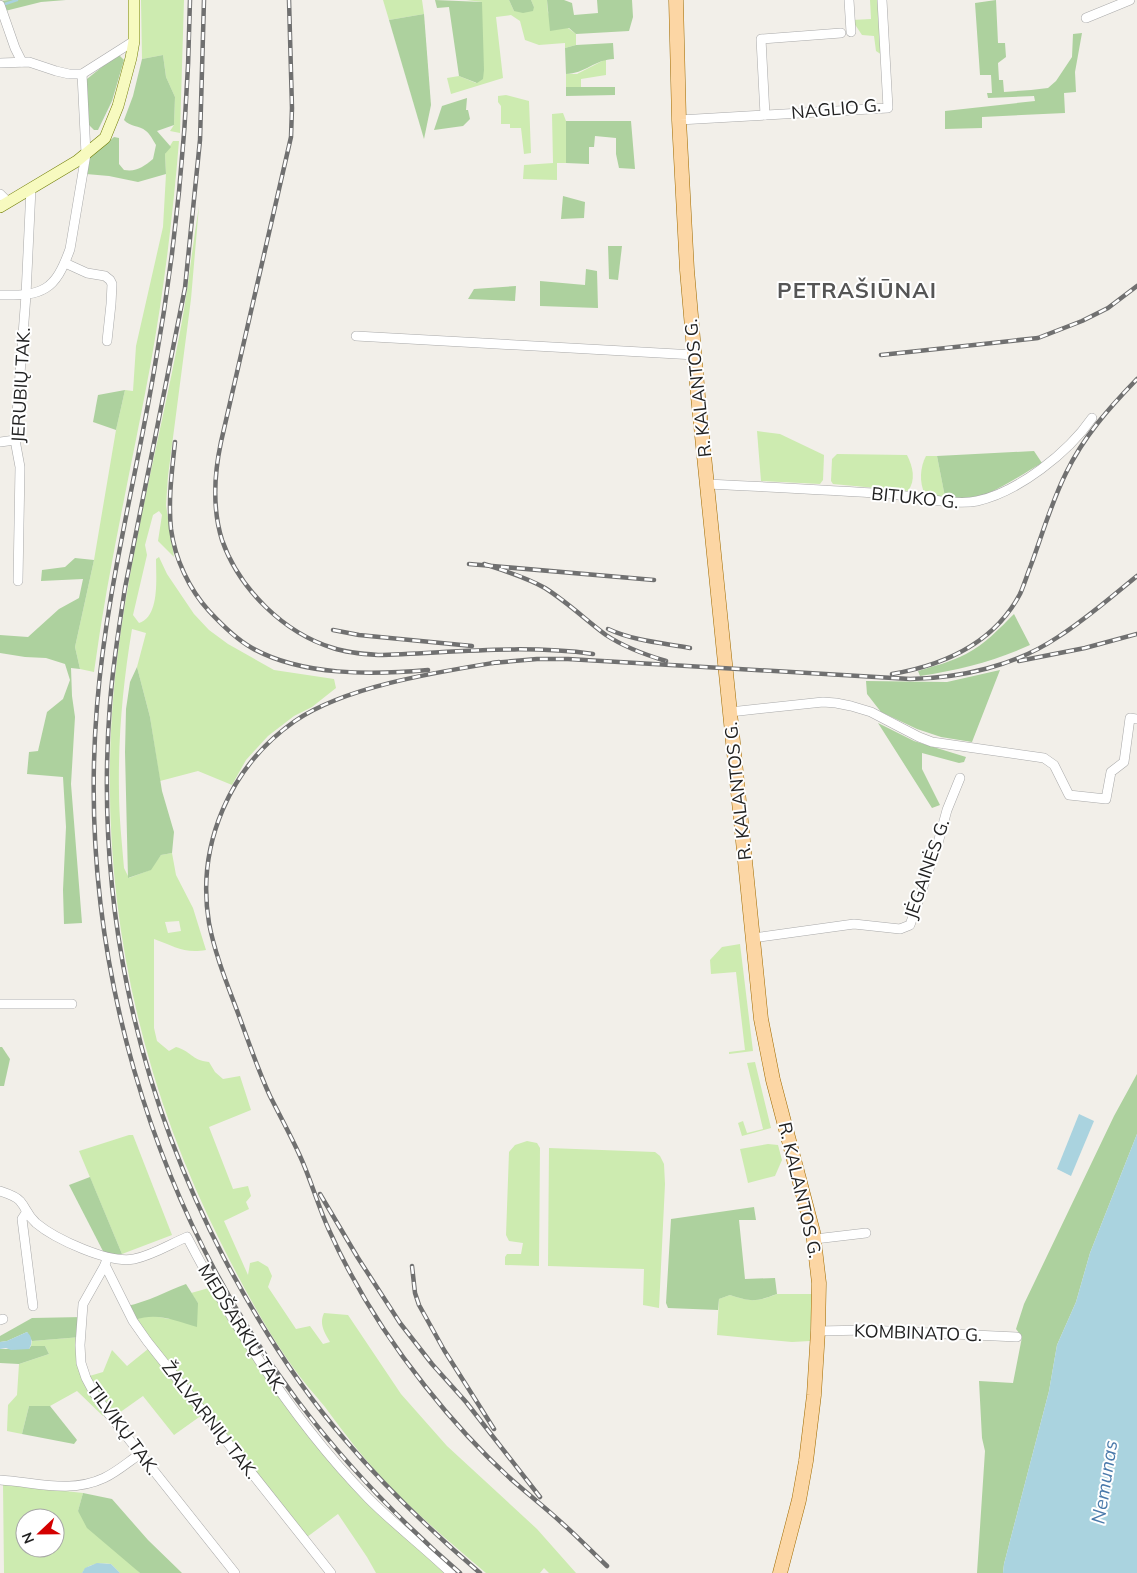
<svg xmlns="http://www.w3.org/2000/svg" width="1137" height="1573" font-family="Mulish,sans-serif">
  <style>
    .grass { fill: #cdebb0; fill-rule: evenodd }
    .forest { fill: #add19e }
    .water { fill: #aad3df }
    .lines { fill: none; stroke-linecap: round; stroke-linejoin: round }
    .stream { stroke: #aad3df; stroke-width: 2.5 }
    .street-casing { stroke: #a9a9a9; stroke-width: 10 }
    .secondary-casing { stroke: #707d05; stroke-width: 12 }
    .primary-casing { stroke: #a06b00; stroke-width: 15 }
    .street { stroke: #fff; stroke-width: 9 }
    .secondary { stroke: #f7fabf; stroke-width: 11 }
    .primary { stroke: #fcd6a4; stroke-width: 14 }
    .rail-casing { stroke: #707070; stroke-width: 4.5 }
    .rail { stroke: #fff; stroke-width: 2.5; stroke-dasharray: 8; stroke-linecap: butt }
    .labels { text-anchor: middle; stroke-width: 4; stroke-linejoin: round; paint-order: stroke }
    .street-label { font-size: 18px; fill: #222; stroke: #fff }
    .water-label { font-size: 19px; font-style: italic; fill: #4a7aab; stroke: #fff }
    .district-label { font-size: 22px; font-weight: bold; letter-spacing: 1px; fill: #555; stroke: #fff }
  </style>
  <rect width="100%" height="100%" fill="#f2efe9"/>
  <g class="grass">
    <polygon points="141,0 184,0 180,133 170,131 174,125 175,97 166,77 163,55 142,59"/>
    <polygon points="383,0 422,0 424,14 389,20"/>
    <polygon points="466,0 509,0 514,11 534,7 531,0 547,0 548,13 576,34 576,45 565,48 565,43 539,45 525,40 520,21 511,15 496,17 503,78 451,94 447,78 459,76 476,83 482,2"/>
    <polygon points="870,0 878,0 882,55 876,51 874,36 862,35 852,20 871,19"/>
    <polygon points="606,59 606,75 581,79 581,87 566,87 566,74 577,74"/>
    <polygon points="506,95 529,101 531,153 524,154 521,128 510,128 510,124 501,124 501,106 498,102 498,96"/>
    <polygon points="563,113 566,121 566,163 557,163 557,180 523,179 524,165 553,163 552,114"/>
    <path d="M 173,141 L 179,141 C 173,215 164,289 151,362 C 132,465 108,568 94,672 L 80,669 L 75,647 L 94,560 L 116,430 L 125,390 L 133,391 L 136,346 L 163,227 L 166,174 L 165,154 Z"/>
    <path d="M 199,206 L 191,299 L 168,476 L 166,505 L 174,557 L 158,541 L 162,515 L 159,511 L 153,515 L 145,545 L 147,555 L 133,615 L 139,623 C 160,617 156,577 156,559 L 159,557 L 167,574 L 194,614 L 209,630 L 228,644 L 274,670 L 334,679 L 336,688 L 312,707 L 294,716 L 268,736 L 246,760 L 232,785 L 198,771 L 160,781 L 150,717 L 137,667 L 146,633 L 132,629 C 123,683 118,737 119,792 C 119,817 122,843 124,868 L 129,878 L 150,870 L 161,855 L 172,853 L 176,875 L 193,908 L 206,950 C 184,954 174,946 154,939 L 154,1028 L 157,1041 L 169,1051 L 176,1047 C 191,1051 191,1060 209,1062 L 215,1072 L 223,1079 L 240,1076 L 251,1110 L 209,1127 L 233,1189 L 248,1186 L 251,1196 L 246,1202 L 249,1209 L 224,1221 L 248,1275 L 250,1263 L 258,1261 L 268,1267 L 272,1276 L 268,1287 L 296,1329 L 310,1326 L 323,1344 L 330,1342 C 324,1332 319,1324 324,1313 L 348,1315 L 401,1394 L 447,1446 L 537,1529 L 576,1573 L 549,1573 L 544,1568 L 540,1573 L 486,1573 C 452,1544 417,1515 386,1482 C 364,1459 344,1433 325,1407 C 314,1394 302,1380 292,1366 C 265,1328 242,1285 221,1243 C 136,1073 98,890 113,700 C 123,577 157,453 180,332 C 188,291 192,248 199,206 ZM 179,921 L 181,931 L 168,933 L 165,922 Z"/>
    <polygon points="757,431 780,434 824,455 823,480 820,484 761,481"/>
    <path d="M 837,454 L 907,455 C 913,467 916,480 908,491 L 833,484 L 831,481 L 832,459 Z"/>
    <path d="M 926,456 L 937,456 L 945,497 L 925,494 C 919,483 920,467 926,456 Z"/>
    <polygon points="740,944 753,1051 729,1054 729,1052 745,1050 736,972 711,974 710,960 722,947"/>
    <polygon points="755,1062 771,1128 742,1136 738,1123 743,1121 747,1133 763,1129 747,1063"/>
    <polygon points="129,1135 133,1135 172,1235 122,1254 79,1151"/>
    <polygon points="527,1141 537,1143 540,1148 539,1266 505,1265 505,1257 507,1254 521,1254 523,1243 509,1241 506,1235 509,1152 515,1145"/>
    <polygon points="768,1144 778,1145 782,1160 775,1176 748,1183 740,1149"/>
    <polygon points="549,1148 655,1152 660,1156 664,1164 665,1184 659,1308 643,1305 644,1269 548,1266"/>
    <polygon points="209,1288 243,1343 340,1472 448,1573 376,1573 367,1557 338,1514 307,1537 135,1320 148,1315 169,1319 198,1303 191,1293"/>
    <path d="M 777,1294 L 812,1294 L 810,1341 L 792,1342 L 717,1335 L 719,1299 L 730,1295 C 751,1302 757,1302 777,1294 Z"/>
    <polygon points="81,1337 86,1377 103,1372 112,1350 127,1366 148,1349 202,1415 174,1435 143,1396 112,1418 108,1413 103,1416 77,1391 50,1406 29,1406 22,1434 7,1431 8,1405 17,1395 19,1364 49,1354 45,1346 31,1346 32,1341"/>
    <path d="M 3,1484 L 83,1493 L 78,1511 L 140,1573 L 120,1573 L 111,1564 C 100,1563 88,1563 82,1573 L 4,1573 ZM 25,1518 L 55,1518 L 55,1548 L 25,1548 Z"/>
  </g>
  <g class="forest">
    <polygon points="9,0 66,0 41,2 5,11 0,1"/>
    <polygon points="435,0 482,2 484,70 483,79 477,83 459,76 449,7 437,8"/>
    <polygon points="509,0 531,0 534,7 533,11 523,13 514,11"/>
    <polygon points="547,0 564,0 572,3 574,15 598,13 597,0 632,0 633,17 629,31 576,34 569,28 550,31"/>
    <polygon points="996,0 998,43 1005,43 1006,57 998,63 999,80 1003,80 1004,92 1031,90 1048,88 1056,81 1072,57 1073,34 1082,33 1075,72 1076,92 1064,93 1065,113 982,117 982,128 945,129 945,111 1035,101 1034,96 988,98 987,93 992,93 991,75 980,75 975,3"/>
    <polygon points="424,14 431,105 424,139 389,20"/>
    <path d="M 613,43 L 614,59 C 596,59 584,74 566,74 L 565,48 L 576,45 Z"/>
    <polygon points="118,54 124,60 112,101 98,130 94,130 87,123 87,79"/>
    <path d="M 163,55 L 166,77 L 175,97 L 174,125 L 157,131 L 171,147 L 165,154 L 166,174 L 138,182 L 109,176 L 86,174 L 88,159 L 114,137 L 119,138 L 119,164 L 124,170 C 137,172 143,167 153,159 L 156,145 C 153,140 150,134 146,131 C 139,125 130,127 124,120 L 133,96 L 142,59 Z"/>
    <polygon points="566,87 615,87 615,95 566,96"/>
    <polygon points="467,98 466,110 468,110 470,119 463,126 434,130 442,106"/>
    <polygon points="566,121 631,121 635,169 619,168 616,154 616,138 595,136 594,147 589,147 589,164 566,163"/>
    <polygon points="563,196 585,202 584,218 561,219"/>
    <polygon points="608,246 622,246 618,280 609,279"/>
    <polygon points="586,269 597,271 598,308 540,306 540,281 585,285"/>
    <polygon points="516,286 515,301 468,299 474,289"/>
    <polygon points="125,390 116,430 93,422 98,395"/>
    <path d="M 1034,451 L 1042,463 C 1022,474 987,499 964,500 C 958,500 951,498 945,497 L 937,456 Z"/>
    <polygon points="75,558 94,560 75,647 80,669 71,668 72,696 75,717 71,784 82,923 64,924 63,890 66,827 63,777 27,774 29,752 38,751 47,712 63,699 70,680 65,664 46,658 25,657 0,653 0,635 28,637 59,609 79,598 83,579 41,581 42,570 65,567"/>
    <path d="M 1014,614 L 1030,645 C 995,661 959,670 920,676 L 918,671 C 934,666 951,662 966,654 C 985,644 999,629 1014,614 Z"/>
    <polygon points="137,667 150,717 162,791 174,832 172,853 161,855 151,870 128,878 125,752 126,709 130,682"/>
    <polygon points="1000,670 972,742 941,737 917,729 881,712 867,694 866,681 947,682"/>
    <polygon points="878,723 914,741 966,757 964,762 959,763 922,753 922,769 940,805 932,808"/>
    <polygon points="0,1047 2,1047 10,1059 4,1086 0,1086"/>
    <polygon points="1137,1074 1137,1134 1090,1253 1076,1302 1057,1345 1049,1391 1004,1564 1003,1573 977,1573 985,1451 982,1438 979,1381 1013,1383 1022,1337 1016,1329 1024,1304 1114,1116"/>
    <polygon points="90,1177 122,1254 105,1255 69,1185"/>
    <path d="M 754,1207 L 756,1220 L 739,1220 L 745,1279 L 775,1278 L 777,1294 C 756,1302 751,1302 730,1295 L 719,1299 L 718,1310 L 668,1308 L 666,1303 L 671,1219 Z"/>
    <path d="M 186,1284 L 198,1303 L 197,1327 C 175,1321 157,1312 135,1320 L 127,1306 C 147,1302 167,1291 186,1284 Z"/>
    <polygon points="83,1317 81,1337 32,1341 27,1332 7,1341 0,1342 0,1336 32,1318"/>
    <polygon points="31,1346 45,1346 49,1354 19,1364 0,1363 0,1349 29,1349"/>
    <polygon points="29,1406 50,1406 77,1440 74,1444 22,1434"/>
    <polygon points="83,1493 112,1499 148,1540 182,1573 140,1573 87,1528 78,1511"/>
  </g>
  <g class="water">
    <polygon points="1079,1114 1094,1121 1071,1176 1057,1169"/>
    <polygon points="1137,1134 1137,1573 1003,1573 1004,1564 1049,1391 1057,1345 1076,1302 1090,1253"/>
    <path d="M 27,1332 C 32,1336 33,1343 29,1349 L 11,1350 L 6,1348 L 0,1349 L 0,1342 L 7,1341 Z"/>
    <polygon points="97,1563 111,1564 120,1573 82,1573 85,1568"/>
  </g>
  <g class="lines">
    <polyline class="stream" points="2,5 17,0"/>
    <g class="street-casing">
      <g id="street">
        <polyline points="849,0 851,32"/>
        <polyline points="0,5 15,48 22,62"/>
        <polyline points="1086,18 1130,0"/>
        <polyline points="0,63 29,62 56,71 69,74 82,74 134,41"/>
        <polyline points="765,115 761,39 841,33"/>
        <polyline points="679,120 888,108 882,0"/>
        <polyline points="0,194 8,202"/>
        <polyline points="65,263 87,273 105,276 110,280 112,284 111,304 107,341"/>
        <path d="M 0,295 C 43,296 55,291 70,249 L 86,154 L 82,74"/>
        <polyline points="356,336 695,355"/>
        <polyline points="0,442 15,440"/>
        <path d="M 708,484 C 769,487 829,490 890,494 C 914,496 955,506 977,501 C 1018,492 1068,453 1092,418"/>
        <polyline points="18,581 20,467 15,440 26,295 31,188"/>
        <polyline points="730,712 823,702 836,703 851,706 871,712 919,737 932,742 1044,758 1054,765 1069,795 1106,799 1111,772 1124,762 1130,718 1137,719"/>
        <polyline points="753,938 854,924 900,929 910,925 938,843 947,810 960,778"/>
        <polyline points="0,1004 72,1004"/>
        <path d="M 0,1191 C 6,1193 16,1196 20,1201 C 27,1209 26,1214 36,1223 C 55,1239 109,1264 134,1259 C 153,1255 170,1244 187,1237 C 236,1331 294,1422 369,1499 C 395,1525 424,1547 451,1573"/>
        <polyline points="26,1213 22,1219 33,1306"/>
        <polyline points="815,1239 866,1233"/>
        <polyline points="107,1258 105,1265 133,1321 147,1341 331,1573"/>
        <polyline points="105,1265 83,1304 80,1345 81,1363 86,1378 94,1393 108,1413 235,1573"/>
        <polyline points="0,1320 3,1319"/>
        <polyline points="818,1331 867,1330 1017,1337"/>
        <path d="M 0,1480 C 35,1482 70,1494 104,1478 C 117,1472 128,1462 140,1454"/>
      </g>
    </g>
    <g class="secondary-casing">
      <polyline id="secondary" points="0,207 77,161 105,138 118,106 131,58 134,41 134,0"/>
    </g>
    <g class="primary-casing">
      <polyline id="primary" points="676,0 679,120 687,270 698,396 761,1019 773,1080 813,1232 819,1283 818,1331 814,1395 806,1461 799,1500 780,1573"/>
    </g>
    <use href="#street" class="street"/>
    <use href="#secondary" class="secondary"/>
    <use href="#primary" class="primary"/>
    <g class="rail-casing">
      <g id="rail">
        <path d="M 190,0 C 188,125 176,249 154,371 C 135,483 106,593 97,706 C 77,951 150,1203 297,1400 C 345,1464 400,1521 460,1573"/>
        <path d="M 204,0 L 200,140 L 185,288 L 125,588 C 119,626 113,664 110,703 C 95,897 134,1085 224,1258 C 258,1322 298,1386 346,1441 C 387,1489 432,1532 480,1573"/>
        <path d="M 289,0 L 292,108 L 291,137 L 221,442 C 214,475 212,508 222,540 C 239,589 284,633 333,648 C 348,653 363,654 378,655 C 449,653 522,644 593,654"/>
        <polyline points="881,355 1038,338 1082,321 1108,308 1137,286"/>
        <path d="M 175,442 C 172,471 168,500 171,529 C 175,559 189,589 209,611 C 222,625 236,639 252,648 C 302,676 372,675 428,670"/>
        <polyline points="469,564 654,580"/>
        <path d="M 484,564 C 505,571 526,577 545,588 C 567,602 586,620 606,635 C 624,647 646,655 666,661"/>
        <path d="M 608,629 C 634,641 663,643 690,648"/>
        <polyline points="333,630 359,635 472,646"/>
        <polyline points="1019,661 1085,648 1137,634"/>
        <path d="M 499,662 C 438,672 346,686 295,721 C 230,766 196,845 209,923 C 215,955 228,986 239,1016 C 249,1043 258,1070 270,1096 C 280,1116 291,1136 300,1156 C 311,1180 318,1206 329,1230 C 354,1286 387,1338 425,1386 C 451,1419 481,1452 512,1480 C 529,1495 547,1509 563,1524 C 578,1537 592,1552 607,1566"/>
        <path d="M 492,663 L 537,659 L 568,659 L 910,679 C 961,678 1015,666 1058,637 C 1086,619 1111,597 1137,576"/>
        <path d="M 892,674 C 945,665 994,643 1020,594 C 1024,585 1027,575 1031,565 C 1042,535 1052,501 1066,473 C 1084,436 1109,408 1137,379"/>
        <polyline points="320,1194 358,1258 400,1323 432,1364 466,1402 540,1497"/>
        <polyline points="412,1266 415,1293 419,1305 444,1350 494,1429"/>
      </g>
    </g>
    <use href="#rail" class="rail"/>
  </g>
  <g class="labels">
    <g class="street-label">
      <text transform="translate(836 109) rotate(-5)" y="6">NAGLIO G.</text>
      <text transform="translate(21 385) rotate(-87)" y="6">JERUBIŲ TAK.</text>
      <text transform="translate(698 388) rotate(-96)" y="6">R. KALANTOS G.</text>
      <text transform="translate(915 498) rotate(6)" y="6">BITUKO G.</text>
      <text transform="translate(738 791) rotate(-96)" y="6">R. KALANTOS G.</text>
      <text transform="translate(927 869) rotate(-71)" y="6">JĖGAINĖS G.</text>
      <text transform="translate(800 1190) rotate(77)" y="6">R. KALANTOS G.</text>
      <text transform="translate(242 1329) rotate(58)" y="6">MEDŠARKIŲ TAK.</text>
      <text transform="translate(918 1333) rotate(2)" y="6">KOMBINATO G.</text>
      <text transform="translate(210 1420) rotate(52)" y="6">ŽALVARNIŲ TAK.</text>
      <text transform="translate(123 1429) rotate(54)" y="6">TILVIKŲ TAK.</text>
    </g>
    <g class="water-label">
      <text transform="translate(1104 1482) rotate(-81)" y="7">Nemunas</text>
    </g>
    <g class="district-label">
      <text x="857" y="298">PETRAŠIŪNAI</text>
    </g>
  </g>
  <g transform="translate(40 1533) rotate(248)"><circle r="24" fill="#ffffff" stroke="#a7a7a7"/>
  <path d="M0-4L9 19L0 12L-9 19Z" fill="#d40000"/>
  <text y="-8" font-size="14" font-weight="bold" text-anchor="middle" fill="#222222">N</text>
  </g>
</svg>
